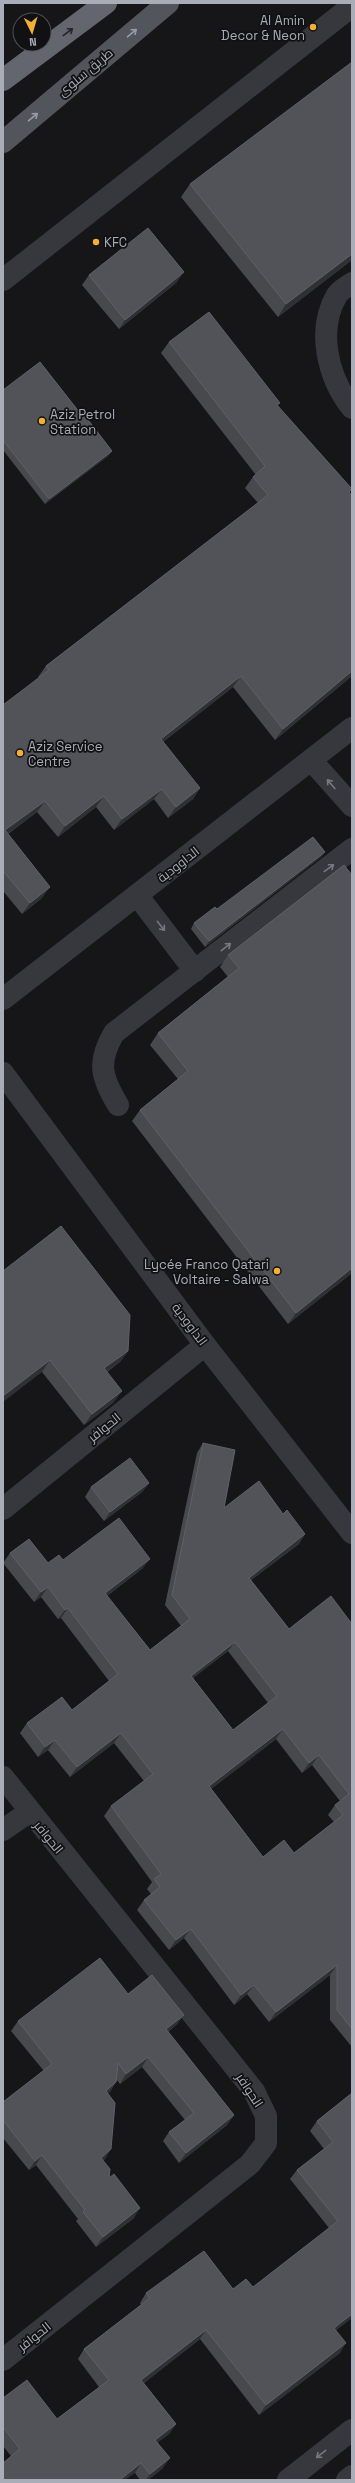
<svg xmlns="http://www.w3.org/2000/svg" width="355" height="2483" font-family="'Space Grotesk',Cairo,sans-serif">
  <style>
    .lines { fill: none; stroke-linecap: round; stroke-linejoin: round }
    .minor { stroke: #37383d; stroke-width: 22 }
    .major { stroke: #53555c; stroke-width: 22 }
    .highway { stroke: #63666e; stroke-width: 22 }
    .wall { fill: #47494d; fill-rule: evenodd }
    .shaded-wall { fill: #2f3033 }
    .building { fill: #525359; stroke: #5f6168; fill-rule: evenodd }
    .oneway { stroke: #26262a }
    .oneway2 { stroke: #979ba6 }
    .oneway3 { stroke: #757881 }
    .poi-dot { fill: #f2b134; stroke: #111113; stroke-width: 1.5 }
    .labels { text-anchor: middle; stroke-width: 3.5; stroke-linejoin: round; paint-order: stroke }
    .poi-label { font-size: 13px; fill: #a8adb8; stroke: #111113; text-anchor: start }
    .street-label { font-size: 13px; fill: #a8adb8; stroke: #111113 }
  </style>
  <rect width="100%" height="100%" fill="#161618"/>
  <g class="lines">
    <g class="minor">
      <polyline points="3,280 352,6"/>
      <path d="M 352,283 C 348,286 340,290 337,295 C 316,330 328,378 352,408"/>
      <polyline points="311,760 352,806"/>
      <polyline points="137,895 195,971"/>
      <polyline points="3,999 352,728"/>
      <polyline points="3,1073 205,1345 352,1533"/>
      <path d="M 118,1105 C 101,1077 97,1062 114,1033 L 352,849"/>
      <polyline points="3,1509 205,1345"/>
      <polyline points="3,1777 254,2091 266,2116 266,2143 250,2164 3,2360"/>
      <polyline points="3,1830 29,1812"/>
      <polyline points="288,2480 352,2430"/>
      <polyline points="347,2480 352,2476"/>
    </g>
    <polyline class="major" points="3,142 168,3"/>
    <polyline class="highway" points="3,80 106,3"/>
  </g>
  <g class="wall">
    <polygon points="190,184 352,260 278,317 181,197"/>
    <polygon points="89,275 177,282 119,329 82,285"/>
    <polygon points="169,342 278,406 349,493 352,676 275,740 233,687 163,742 200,788 193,799 168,818 154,799 114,830 96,807 58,837 37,812 8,834 42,898 22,914 3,891 3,705 39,678 38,677 46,666 258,503 245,488 253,477 256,475 161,353"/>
    <polygon points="3,390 112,451 108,456 45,504 3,450"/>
    <polygon points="325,852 321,857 205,947 191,929 194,923 217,909"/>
    <polygon points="344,865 352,1273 288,1324 132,1121 140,1110 178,1079 150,1045 158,1033 228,977 220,967 228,955"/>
    <polygon points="3,1271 128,1351 120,1362 107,1372 114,1402 84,1425 42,1372"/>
    <path d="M 203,1443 L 224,1508 L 283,1514 L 305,1534 L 299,1544 L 251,1580 L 289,1629 L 352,1624 L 352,2047 L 330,2020 L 330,1975 L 269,2022 L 247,1994 L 234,2005 L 184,1938 L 169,1950 L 137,1910 L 144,1900 L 151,1894 L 147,1889 L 152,1882 L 104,1816 L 111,1806 L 144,1781 L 114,1743 L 70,1777 L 48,1750 L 38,1757 L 20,1733 L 27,1723 L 72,1710 L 109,1681 L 61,1618 L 58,1619 L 41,1597 L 34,1602 L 3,1563 L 10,1553 L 48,1563 L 63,1560 L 143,1568 L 107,1596 L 150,1650 L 181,1626 L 165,1605 L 197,1453 ZM 228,1651 L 268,1703 L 233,1730 L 193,1678 ZM 276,1739 L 302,1773 L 312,1765 L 340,1801 L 335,1805 L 328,1815 L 334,1822 L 294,1853 L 263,1857 L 211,1789 Z"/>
    <polygon points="149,1483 142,1492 104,1521 85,1497 91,1487"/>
    <polygon points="128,1994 184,2015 177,2024 168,2032 234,2115 227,2125 179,2163 163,2141 169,2132 185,2120 142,2067 120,2084 117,2080 110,2092 108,2093 105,2159 103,2160 109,2178 134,2218 96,2247 76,2221 78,2219 36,2165 29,2170 3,2138 3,2102 44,2071 11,2031 18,2021"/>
    <polygon points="352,2093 352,2318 336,2330 340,2353 259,2415 200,2339 144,2383 176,2424 169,2434 158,2442 163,2468 148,2480 140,2480 135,2473 11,2456 3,2446 3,2398 57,2419 99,2387 78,2359 84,2349 141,2305 140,2303 146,2293 233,2289 253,2287 329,2228 290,2179 297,2170 324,2149 310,2131 317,2121"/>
  </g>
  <g class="shaded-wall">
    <polygon points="352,254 352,260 278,317 286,304"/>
    <polygon points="184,272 177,282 119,329 125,320"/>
    <polygon points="112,451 108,456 45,504 49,499"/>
    <polygon points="352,671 352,676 275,740 283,729"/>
    <polygon points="241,676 233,687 153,750 161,739"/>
    <polygon points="200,788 193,799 168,818 176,807"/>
    <polygon points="162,789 154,799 114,830 122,819"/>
    <polygon points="104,796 96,807 58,837 65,826"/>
    <polygon points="45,801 37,812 3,837 5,830"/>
    <polygon points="325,852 321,857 205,947 209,941"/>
    <polygon points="50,887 42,898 22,914 30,903"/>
    <polygon points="352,1268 352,1273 288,1324 296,1313"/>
    <polygon points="128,1351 120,1362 96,1379 104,1368"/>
    <polygon points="50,1360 42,1372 3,1402 3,1396"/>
    <polygon points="122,1391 114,1402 84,1425 92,1414"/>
    <polygon points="149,1483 142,1492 104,1521 110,1512"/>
    <polygon points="305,1534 299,1544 242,1587 249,1578"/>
    <polygon points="150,1559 143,1568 98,1603 105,1593"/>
    <polygon points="48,1587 41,1597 34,1602 41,1592"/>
    <polygon points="68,1608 61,1618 58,1619 65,1610"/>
    <polygon points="235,1642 228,1651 184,1685 191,1676"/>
    <polygon points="283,1729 276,1739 202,1796 209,1786"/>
    <polygon points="121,1733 114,1743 70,1777 77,1767"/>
    <polygon points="55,1740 48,1750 38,1757 45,1747"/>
    <polygon points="319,1755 312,1765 302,1773 309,1763"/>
    <polygon points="191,1929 184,1938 169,1950 176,1940"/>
    <polygon points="337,1965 330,1975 269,2022 276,2012"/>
    <polygon points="254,1985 247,1994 234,2005 241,1995"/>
    <polygon points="184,2015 177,2024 159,2039 166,2029"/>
    <polygon points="148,2057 142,2067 120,2084 126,2074"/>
    <polygon points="116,2082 110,2092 99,2100 106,2091"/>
    <polygon points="234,2115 227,2125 179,2163 186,2153"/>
    <polygon points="111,2149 105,2159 94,2167 101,2158"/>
    <polygon points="42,2155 36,2165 29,2170 35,2161"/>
    <polygon points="140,2208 134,2218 96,2247 103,2237"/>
    <polygon points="352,2314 352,2318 327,2337 334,2328"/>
    <polygon points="206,2330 200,2339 135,2390 141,2380"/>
    <polygon points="346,2343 340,2353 259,2415 266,2405"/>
    <polygon points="176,2424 169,2434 149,2449 155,2440"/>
    <polygon points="170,2458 163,2468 148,2480 146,2480 150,2474"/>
    <polygon points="141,2463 135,2473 125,2480 120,2480"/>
  </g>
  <g class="building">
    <polygon points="352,62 352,254 286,304 190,184"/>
    <polygon points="148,228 184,272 125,320 89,275"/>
    <polygon points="209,312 280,403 277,405 352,489 349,492 352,496 352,671 283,729 241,676 161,739 200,788 176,807 162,789 122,819 104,796 65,826 45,801 5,830 50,887 30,903 3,871 3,705 49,670 46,666 268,495 253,477 265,466 169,342"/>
    <polygon points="40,362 80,413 82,412 112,451 49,499 3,440 3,390"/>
    <polygon points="313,837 325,852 209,941 194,923 215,907 217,909"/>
    <polygon points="344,865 352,875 352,1268 296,1313 140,1110 188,1071 158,1033 239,968 228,955"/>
    <polygon points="61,1226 130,1315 128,1351 104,1368 122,1391 92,1414 50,1360 3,1396 3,1271"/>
    <path d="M 203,1443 L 235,1450 L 224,1508 L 259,1481 L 283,1514 L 287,1510 L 305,1534 L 249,1578 L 289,1629 L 331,1596 L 352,1624 L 352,2029 L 337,2010 L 337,1965 L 276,2012 L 254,1985 L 241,1995 L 191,1929 L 176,1940 L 144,1900 L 160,1887 L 154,1879 L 161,1874 L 111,1806 L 153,1774 L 121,1733 L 77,1767 L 55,1740 L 45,1747 L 27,1723 L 62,1697 L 72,1710 L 118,1674 L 68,1608 L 65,1610 L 48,1587 L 41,1592 L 10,1553 L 29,1539 L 48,1563 L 59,1555 L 63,1560 L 119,1518 L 150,1559 L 105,1593 L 150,1650 L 190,1619 L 172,1595 ZM 235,1642 L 277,1696 L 233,1730 L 191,1676 ZM 283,1729 L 309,1763 L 319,1755 L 349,1794 L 335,1805 L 343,1815 L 294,1853 L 284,1840 L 263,1857 L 209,1786 Z"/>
    <polygon points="130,1458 149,1483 110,1512 91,1487"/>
    <polygon points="100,1958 128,1994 152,1975 184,2015 166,2029 234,2115 186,2153 169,2132 194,2113 148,2057 126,2074 118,2063 116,2082 106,2091 115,2103 111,2149 101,2158 110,2169 109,2178 114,2174 140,2208 103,2237 83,2212 85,2210 42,2155 35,2161 3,2120 3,2102 52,2064 18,2021"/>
    <polygon points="352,2093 352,2314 334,2328 346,2343 266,2405 206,2330 141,2380 176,2424 155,2440 170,2458 150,2474 141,2463 120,2480 3,2480 3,2463 20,2449 3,2427 3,2398 27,2380 57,2419 109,2380 84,2349 150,2298 146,2293 204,2251 233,2289 246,2279 253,2287 338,2221 297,2170 333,2142 317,2121"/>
  </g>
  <defs><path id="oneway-shaft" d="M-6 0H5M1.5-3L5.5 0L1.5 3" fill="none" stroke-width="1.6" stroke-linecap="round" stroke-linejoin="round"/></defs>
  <use class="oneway" href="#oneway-shaft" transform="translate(68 32) rotate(-37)"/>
  <g class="oneway2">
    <use href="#oneway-shaft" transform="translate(132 33) rotate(-40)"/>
    <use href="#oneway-shaft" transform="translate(33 117) rotate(-40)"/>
  </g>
  <g class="oneway3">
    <use href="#oneway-shaft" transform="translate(331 784) rotate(-130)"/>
    <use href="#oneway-shaft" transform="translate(329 868) rotate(-36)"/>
    <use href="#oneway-shaft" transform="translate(161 926) rotate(52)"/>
    <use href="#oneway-shaft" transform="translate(226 947) rotate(-38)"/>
    <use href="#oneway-shaft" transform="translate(321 2454) rotate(142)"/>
  </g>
  <g class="poi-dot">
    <circle cx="313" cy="27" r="4"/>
    <circle cx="96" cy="242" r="4"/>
    <circle cx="42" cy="421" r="4"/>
    <circle cx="20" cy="753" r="4"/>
    <circle cx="277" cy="1271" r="4"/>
  </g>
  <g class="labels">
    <g class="poi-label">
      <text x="305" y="25" text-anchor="end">Al Amin<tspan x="305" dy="15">Decor &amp; Neon</tspan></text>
      <text x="104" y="247">KFC</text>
      <text x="50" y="419">Aziz Petrol<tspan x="50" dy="15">Station</tspan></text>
      <text x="28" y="751">Aziz Service<tspan x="28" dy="15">Centre</tspan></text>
      <text x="269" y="1269" text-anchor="end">Lycée Franco Qatari<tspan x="269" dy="15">Voltaire - Salwa</tspan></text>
    </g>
    <g class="street-label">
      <text transform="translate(85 72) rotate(-40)" y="5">طريق سلوى</text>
      <text transform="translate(178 864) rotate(-38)" y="5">الداوودية</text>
      <text transform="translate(190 1324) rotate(53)" y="5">الداوودية</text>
      <text transform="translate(104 1427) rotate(-39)" y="5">الحوافر</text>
      <text transform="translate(49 1837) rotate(51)" y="5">الحوافر</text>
      <text transform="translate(250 2090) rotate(57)" y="5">الحوافر</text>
      <text transform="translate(34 2336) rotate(-38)" y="5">الحوافر</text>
    </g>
  </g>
  <rect width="355" height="2483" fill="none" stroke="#a8adb8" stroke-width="8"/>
  <g transform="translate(32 32) rotate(175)"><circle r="19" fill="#111113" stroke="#4d4f55"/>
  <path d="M0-3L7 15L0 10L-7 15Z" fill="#f2b134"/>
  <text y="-6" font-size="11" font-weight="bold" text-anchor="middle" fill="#a8adb8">N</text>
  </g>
</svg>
